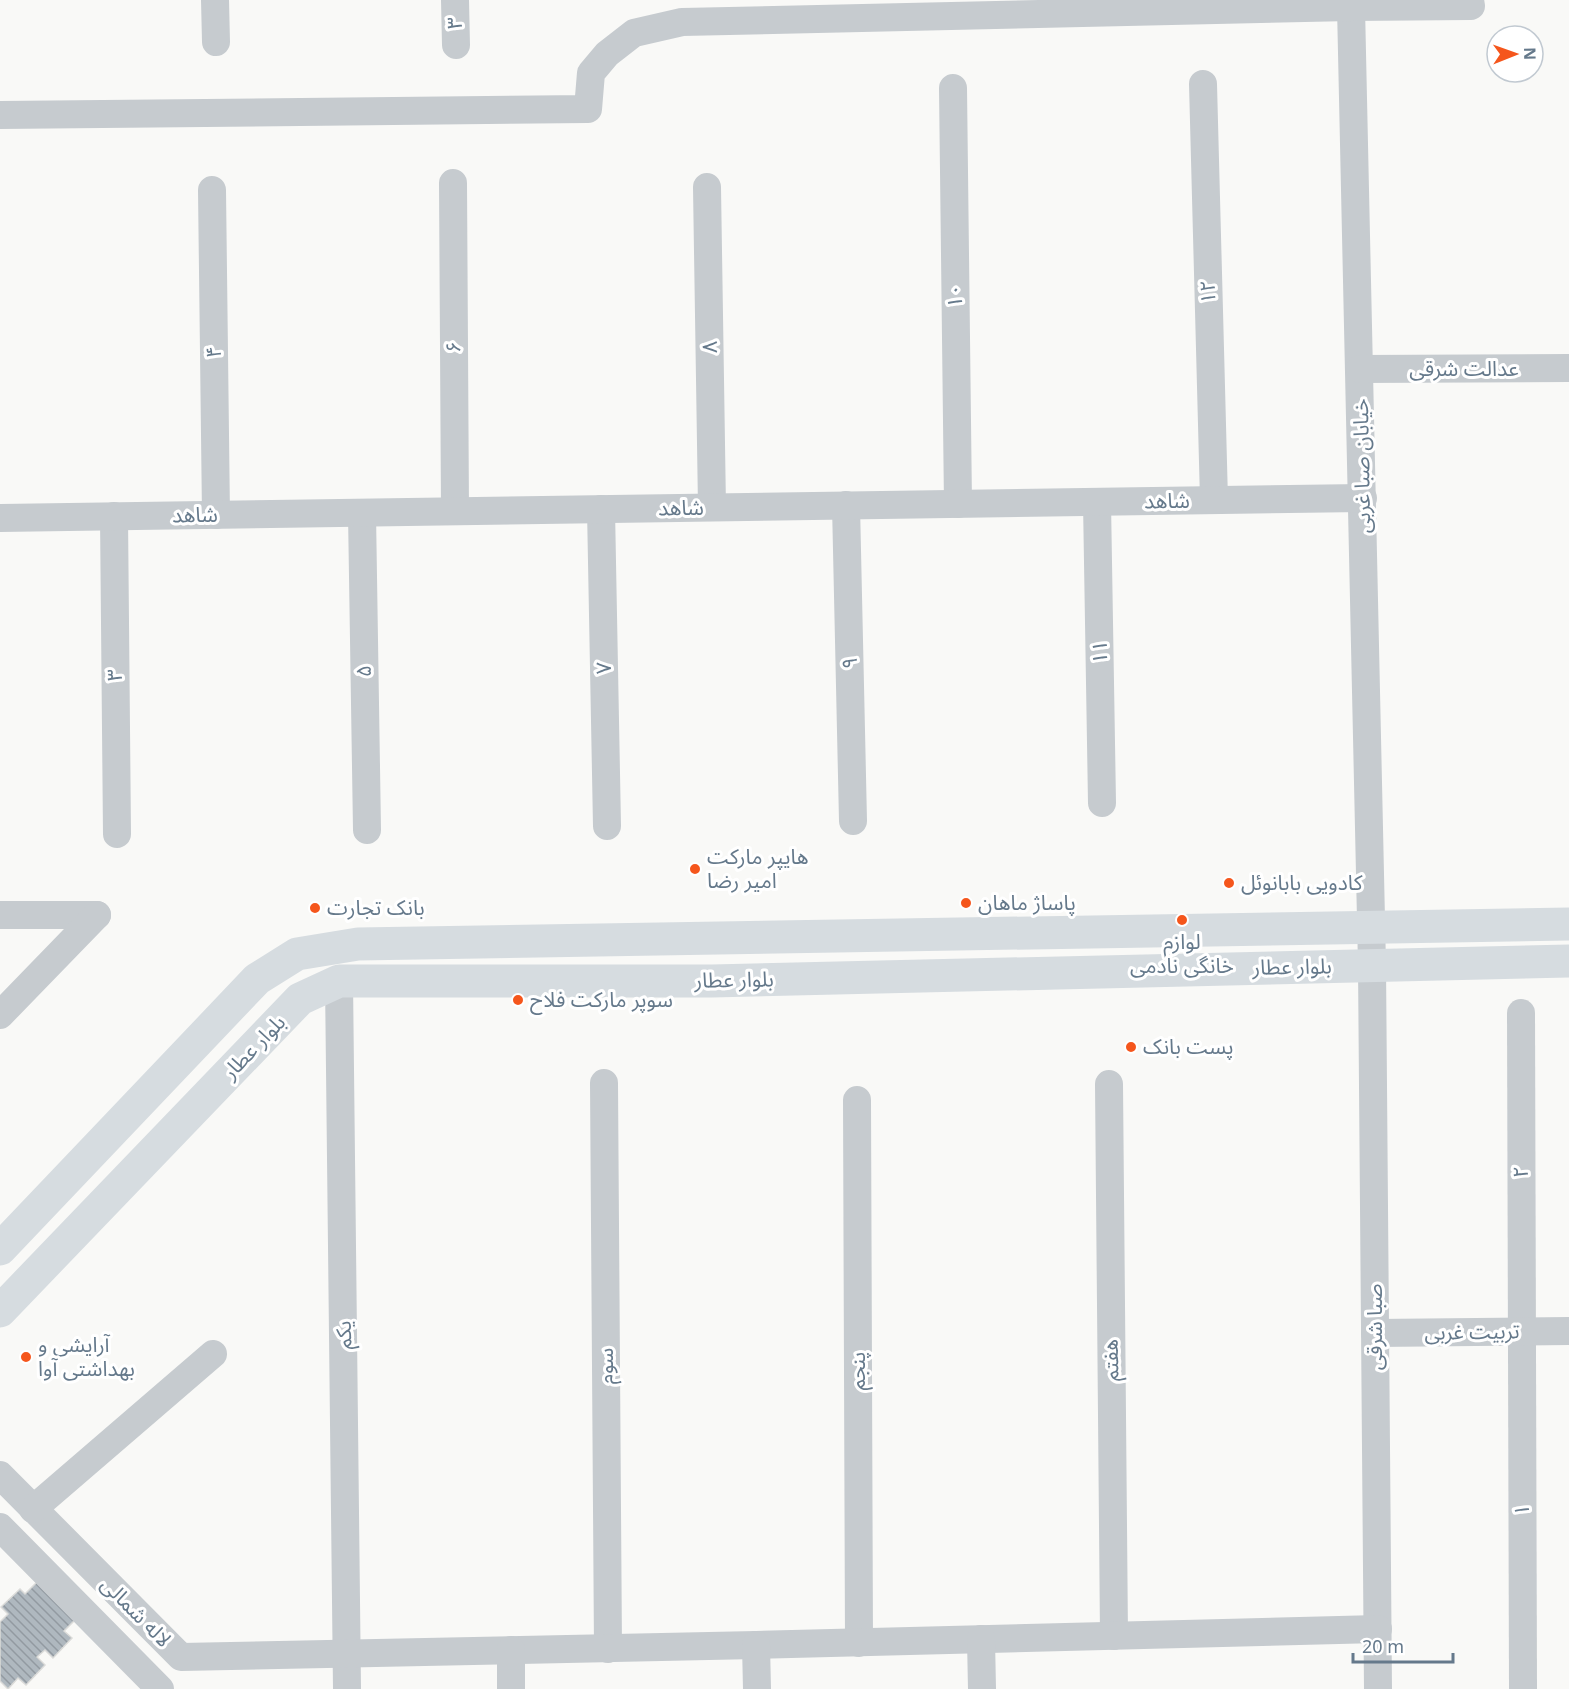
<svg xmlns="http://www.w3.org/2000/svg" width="1569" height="1689" font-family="'Noto Sans','Noto Sans Arabic',sans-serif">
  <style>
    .building { fill: url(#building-back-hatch); stroke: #dbdbd9; stroke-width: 1.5 }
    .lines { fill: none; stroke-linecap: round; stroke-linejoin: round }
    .street { stroke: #c6cbcf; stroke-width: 28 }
    .secondary { stroke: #d6dce0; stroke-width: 33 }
    .poi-dot { fill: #f5561c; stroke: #fff; stroke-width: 2 }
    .labels { text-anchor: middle; stroke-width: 6; stroke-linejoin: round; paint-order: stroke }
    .street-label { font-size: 21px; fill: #65798b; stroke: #fff }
    .poi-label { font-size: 21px; fill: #65798b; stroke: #fff; text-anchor: start }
  </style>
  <defs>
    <pattern id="building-back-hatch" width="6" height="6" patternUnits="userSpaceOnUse" patternTransform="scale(1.5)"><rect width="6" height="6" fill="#afb8bf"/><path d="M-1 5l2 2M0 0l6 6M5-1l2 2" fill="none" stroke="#929aa1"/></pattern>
  </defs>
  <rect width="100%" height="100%" fill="#f9f9f7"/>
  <polygon class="building" points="37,1582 75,1620 64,1631 72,1638 53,1658 45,1650 37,1657 45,1665 26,1685 18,1678 8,1689 0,1681 0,1622 8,1614 1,1607 20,1589 25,1594"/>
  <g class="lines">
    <g class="street">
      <polyline points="215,0 216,42"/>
      <polyline points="455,0 456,45"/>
      <polyline points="1351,7 1372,965 1378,1689"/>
      <polyline points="1203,84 1214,500"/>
      <polyline points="953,88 958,504"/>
      <polyline points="0,115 588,109 591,73 607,54 634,33 682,22 1351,7 1471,6 1470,0"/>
      <polyline points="453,183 455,511"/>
      <polyline points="707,187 712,507"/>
      <polyline points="212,190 216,515"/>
      <polyline points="1360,369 1569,368"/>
      <polyline points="1097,502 1102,803"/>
      <polyline points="846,505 853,821"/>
      <polyline points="601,509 607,826"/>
      <polyline points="362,513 367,830"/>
      <polyline points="114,516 117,834"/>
      <polyline points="0,518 1363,498"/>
      <polyline points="0,915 97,915"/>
      <polyline points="339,981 347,1689"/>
      <polyline points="1521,1013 1523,1689"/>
      <polyline points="0,1015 97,915"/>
      <polyline points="604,1083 608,1649"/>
      <polyline points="1109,1084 1114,1636"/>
      <polyline points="857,1100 859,1643"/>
      <polyline points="1375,1333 1569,1331"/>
      <polyline points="0,1475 181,1657 756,1645 1378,1629"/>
      <polyline points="33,1509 213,1354"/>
      <polyline points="0,1527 160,1689"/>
      <polyline points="981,1639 982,1689"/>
      <polyline points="756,1645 757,1689"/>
      <polyline points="511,1650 511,1689"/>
    </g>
    <g class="secondary">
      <polyline points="0,1249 257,979 297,954 358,944 1569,924"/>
      <polyline points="0,1311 300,999 339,981 712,981 1569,961"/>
    </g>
  </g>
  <g class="poi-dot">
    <circle cx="695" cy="869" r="6"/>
    <circle cx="1229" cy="883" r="6"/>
    <circle cx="966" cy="903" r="6"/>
    <circle cx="315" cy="908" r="6"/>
    <circle cx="1182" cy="920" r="6"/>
    <circle cx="518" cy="1000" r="6"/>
    <circle cx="1131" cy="1047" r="6"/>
    <circle cx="26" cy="1357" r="6"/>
  </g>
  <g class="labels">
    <g class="street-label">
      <text transform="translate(455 23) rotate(-91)" y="7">۳</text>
      <text transform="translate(1208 292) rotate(-92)" y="7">۱۲</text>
      <text transform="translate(955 296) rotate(-91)" y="7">۱۰</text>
      <text transform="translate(454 347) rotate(-90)" y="7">۶</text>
      <text transform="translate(710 347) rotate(-91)" y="7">۸</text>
      <text transform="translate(214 352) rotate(-91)" y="7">۴</text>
      <text x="1464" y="376">عدالت شرقی</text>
      <text transform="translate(1362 466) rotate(-91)" y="7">خیابان صبا غربی</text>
      <text transform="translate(1167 501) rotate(-1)" y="7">شاهد</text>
      <text transform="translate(681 508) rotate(-1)" y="7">شاهد</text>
      <text transform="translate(195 515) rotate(-1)" y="7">شاهد</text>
      <text transform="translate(1100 652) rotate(-91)" y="7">۱۱</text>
      <text transform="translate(850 663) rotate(-91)" y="7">۹</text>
      <text transform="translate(604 668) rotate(-91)" y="7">۷</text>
      <text transform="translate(364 671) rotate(-91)" y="7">۵</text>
      <text transform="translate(115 675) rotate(-91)" y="7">۳</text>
      <text transform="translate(1292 967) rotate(-1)" y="7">بلوار عطار</text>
      <text transform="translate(734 980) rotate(-1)" y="7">بلوار عطار</text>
      <text transform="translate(254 1047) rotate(-46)" y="7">بلوار عطار</text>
      <text transform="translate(1521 1172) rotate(-90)" y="7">۲</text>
      <text transform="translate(1375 1327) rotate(-90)" y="7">صبا شرقی</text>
      <text transform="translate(1472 1332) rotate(-1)" y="7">تربیت غربی</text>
      <text transform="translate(344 1335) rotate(-91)" y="7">یکم</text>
      <text transform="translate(1111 1360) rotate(-91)" y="7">هفتم</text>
      <text transform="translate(606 1366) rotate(-90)" y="7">سوم</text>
      <text transform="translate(858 1371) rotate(-90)" y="7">پنجم</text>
      <text transform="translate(1522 1510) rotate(-90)" y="7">۱</text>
      <text transform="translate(136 1612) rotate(45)" y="7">لاله شمالی</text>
    </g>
    <g class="poi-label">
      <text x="707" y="864">هایپر مارکت<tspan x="707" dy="24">امیر رضا</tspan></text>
      <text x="1241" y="890">کادویی بابانوئل</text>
      <text x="978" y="910">پاساژ ماهان</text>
      <text x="327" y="915">بانک تجارت</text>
      <text x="1182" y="949" text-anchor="middle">لوازم<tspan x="1182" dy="24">خانگی نادمی</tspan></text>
      <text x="530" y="1007">سوپر مارکت فلاح</text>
      <text x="1143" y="1054">پست بانک</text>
      <text x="38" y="1352">آرایشی و<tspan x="38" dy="24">بهداشتی آوا</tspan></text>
    </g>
  </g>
  <g transform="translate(1515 54) rotate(89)"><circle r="28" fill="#ffffff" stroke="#c1c9d1" stroke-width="1.5"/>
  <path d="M0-4.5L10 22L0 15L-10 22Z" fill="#f5561c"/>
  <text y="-9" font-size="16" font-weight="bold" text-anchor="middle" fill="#65798b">N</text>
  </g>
  <path d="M1353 1653v9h100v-9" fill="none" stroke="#65798b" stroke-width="3"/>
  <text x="1362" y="1653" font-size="18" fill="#65798b" stroke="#ffffff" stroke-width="4.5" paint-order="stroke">20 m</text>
</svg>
